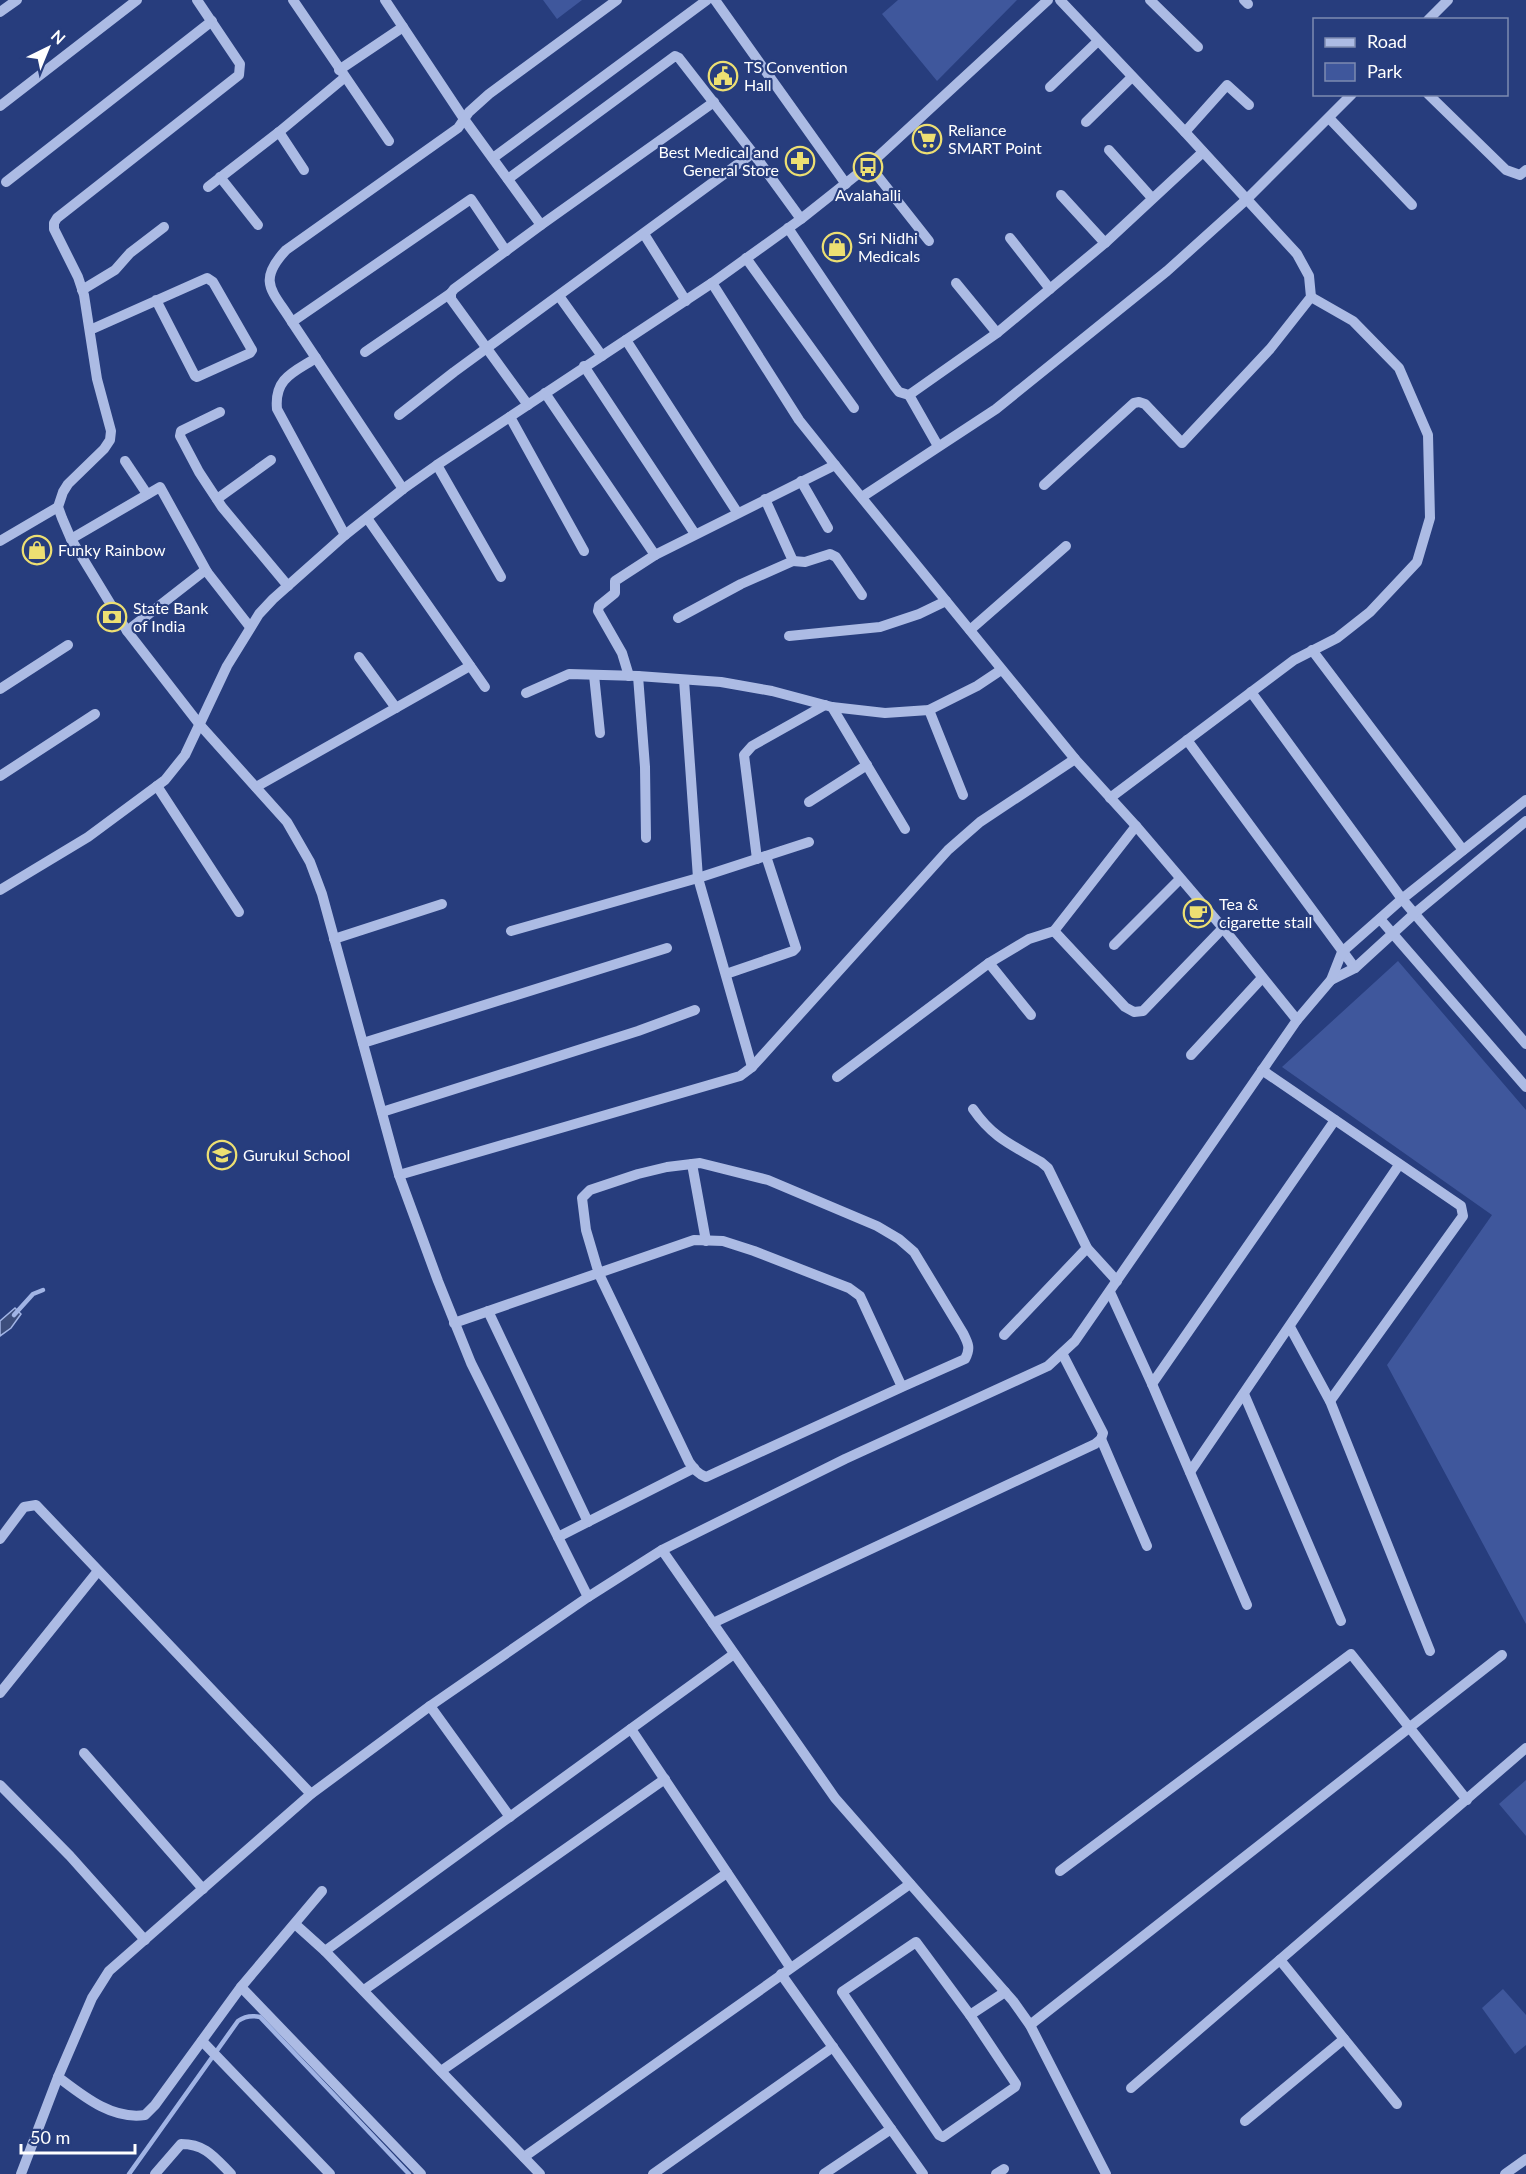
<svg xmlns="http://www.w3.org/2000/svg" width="1526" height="2174" font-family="Lato,sans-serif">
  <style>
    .green { fill: #3f579c }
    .water { fill: #3d4e7c; stroke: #a1b4e5; stroke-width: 1.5 }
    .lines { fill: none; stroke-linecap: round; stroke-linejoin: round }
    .stream { stroke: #a1b4e5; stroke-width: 4.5 }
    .minor { stroke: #acbbe4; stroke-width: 10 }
    .labels { text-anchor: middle; stroke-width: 4.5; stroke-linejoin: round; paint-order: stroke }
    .poi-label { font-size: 16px; fill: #fff; stroke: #273d7d; text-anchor: start }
  </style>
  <rect width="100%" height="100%" fill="#273d7d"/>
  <g class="green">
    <polygon points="543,0 582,0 557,19"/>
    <polygon points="898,0 1017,0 937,81 882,14"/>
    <polygon points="1398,961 1526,1110 1526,1624 1387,1365 1492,1215 1282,1067"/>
    <polygon points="1526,1780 1526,1836 1499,1804"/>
    <polygon points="1503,1989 1526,2015 1526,2045 1515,2054 1482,2008"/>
  </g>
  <polygon class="water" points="15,1308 21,1314 11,1328 0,1336 0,1321"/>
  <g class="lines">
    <g class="stream">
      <polyline points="14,1315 33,1294 43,1290"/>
      <path d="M 129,2174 L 238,2021 C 245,2016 251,2015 260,2017 L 409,2174"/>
    </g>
    <g class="minor">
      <polyline points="197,0 240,64 239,75 57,218 54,223 54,229 78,277 84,295 97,379 111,431 110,440 104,449 68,484 63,492 58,507 62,518 71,539 127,631 200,725 287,822 310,862 322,894 399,1175 438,1281 471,1363 588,1597"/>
      <polyline points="293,0 389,141"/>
      <polyline points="385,0 464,119 541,225 454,289 451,293 451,299 528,405"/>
      <polyline points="715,0 846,184"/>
      <polyline points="1150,0 1198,47"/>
      <polyline points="1244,0 1248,4"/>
      <polyline points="0,12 17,0"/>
      <polyline points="1428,20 1448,0"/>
      <polyline points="339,70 403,27"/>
      <polyline points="1050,87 1098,41"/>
      <polyline points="1428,94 1506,170 1520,175 1526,170"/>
      <polyline points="0,106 137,0"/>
      <polyline points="1329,118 1412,205"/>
      <polyline points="1086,122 1132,77"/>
      <polyline points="279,132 304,170"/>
      <polyline points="1185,132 1227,85 1249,105"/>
      <polyline points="1109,150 1152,198"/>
      <polyline points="493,158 707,0"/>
      <polyline points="869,165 929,241"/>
      <polyline points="220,177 258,225"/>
      <polyline points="508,179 675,56 679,58 753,153 801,219"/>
      <polyline points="6,182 212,21"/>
      <polyline points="208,187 279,132 344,78"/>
      <polyline points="1061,195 1105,243"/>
      <polyline points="541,225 714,102"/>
      <polyline points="788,228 895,387 899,392 909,395 997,333 1105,243 1203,152"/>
      <polyline points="644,234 686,301"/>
      <polyline points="1010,238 1050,289"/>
      <polyline points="746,258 854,408"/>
      <polyline points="712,283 799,420 835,465 1075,759 1136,826 1223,928 1297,1020"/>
      <polyline points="956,283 997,333"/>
      <polyline points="82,290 115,270 130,253 164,227"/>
      <polyline points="559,296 602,356"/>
      <path d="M 292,322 C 273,291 256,282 286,250 L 458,128 L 469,112 L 489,94 L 617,0"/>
      <polyline points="90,330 207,278 213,282 252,350 250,353 197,377 195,376 156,300"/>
      <polyline points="626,340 737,512"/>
      <polyline points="365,352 451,293"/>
      <path d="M 316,358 C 294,372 274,378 277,409 L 345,535"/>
      <polyline points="584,366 695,534"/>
      <polyline points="545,393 655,555"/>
      <polyline points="909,395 938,446"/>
      <polyline points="220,412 181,431 180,436 199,472 222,507 288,586"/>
      <polyline points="399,415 454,372 753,153"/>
      <polyline points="510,417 584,551"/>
      <polyline points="125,461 147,494"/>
      <polyline points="437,465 501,577"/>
      <polyline points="801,481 828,528"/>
      <polyline points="1044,485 1134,403 1139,402 1145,404 1182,443 1270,349 1311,297 1309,276 1297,254 1185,132 1060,0"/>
      <polyline points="403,489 292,322 471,199 506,251"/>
      <polyline points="862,497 996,409 1167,271 1247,199 1352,94"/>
      <polyline points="217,499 271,460"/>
      <polyline points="367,518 485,687"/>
      <polyline points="71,539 160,487 207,572"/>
      <polyline points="0,541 58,507"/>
      <polyline points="793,561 805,562 830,554 836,557 862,595"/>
      <polyline points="678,618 741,584 793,561 765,499"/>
      <polyline points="970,630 1066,546"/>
      <polyline points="127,631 204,571 207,572 250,627"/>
      <polyline points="789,636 880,627 919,614 946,601"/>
      <polyline points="1312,650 1463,850"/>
      <polyline points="359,657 396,708"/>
      <polyline points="594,675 600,733"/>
      <polyline points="629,676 622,653 598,611 599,606 615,593 615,581 655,555 835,465"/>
      <polyline points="638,676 645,767 646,838"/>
      <polyline points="684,680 698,878 752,1067"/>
      <polyline points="0,689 68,645"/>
      <polyline points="1251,692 1402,899 1526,1044"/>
      <polyline points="526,693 569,674 638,676 721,682 772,691 832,707 885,713 929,710 977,686 1001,670"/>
      <polyline points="832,707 905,829"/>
      <polyline points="929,710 963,795"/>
      <polyline points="1187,740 1355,968"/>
      <polyline points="0,776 95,714"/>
      <polyline points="157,786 239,912"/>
      <polyline points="256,787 470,666"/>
      <polyline points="1110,798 1294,660 1337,638 1370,612 1417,562 1430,518 1428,435 1399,368 1353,321 1311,297"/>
      <polyline points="809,802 867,765"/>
      <polyline points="757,859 744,755 752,746 825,705"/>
      <polyline points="0,890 88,837 165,780 185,755 227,666 259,614 273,599 345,535 403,489 437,465 712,283 801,219 869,165 1048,0"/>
      <polyline points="1380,919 1526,1087"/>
      <polyline points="511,931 698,878 809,842"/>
      <polyline points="1054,931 1125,1007 1134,1012 1143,1011 1223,928"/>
      <polyline points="334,939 442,904"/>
      <polyline points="1114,945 1180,879"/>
      <polyline points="989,963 1031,1015"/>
      <polyline points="726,974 793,951 796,948 766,856"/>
      <polyline points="1331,980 1355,968 1414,914 1526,821"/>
      <polyline points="363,1043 667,948"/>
      <polyline points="1191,1055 1262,978"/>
      <polyline points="1262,1070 1461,1206 1463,1216 1330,1401"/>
      <polyline points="837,1077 989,963 1029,939 1054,931 1136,826"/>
      <path d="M 973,1109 C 993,1138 1012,1145 1041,1162 L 1048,1168 L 1087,1248 L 1117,1281"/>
      <polyline points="382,1112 638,1031 695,1010"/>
      <polyline points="692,1164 706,1241"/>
      <polyline points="399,1175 740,1076 752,1067 948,850 980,822 1075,759"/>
      <polyline points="1110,1292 1152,1384 1247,1605"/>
      <polyline points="488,1311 588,1522"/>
      <path d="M 454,1323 L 694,1240 L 723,1241 L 754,1251 L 849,1288 L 860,1296 L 902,1387 L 706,1477 C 698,1474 694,1469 689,1462 L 599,1274 L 586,1230 L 582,1198 L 590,1190 L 638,1174 L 667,1167 L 700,1163 L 768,1180 L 877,1226 L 899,1239 L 914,1252 L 963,1333 C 968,1343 971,1348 965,1359 L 902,1387"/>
      <polyline points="1290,1327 1330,1401 1430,1651"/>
      <polyline points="1004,1335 1087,1248"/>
      <polyline points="1152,1384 1335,1120"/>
      <polyline points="1244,1394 1341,1621"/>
      <polyline points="1101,1439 1147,1546"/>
      <polyline points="1190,1472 1399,1165"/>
      <polyline points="558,1537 694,1468"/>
      <polyline points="0,1539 24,1507 36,1505 311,1794"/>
      <polyline points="662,1550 835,1798 1013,2001 1030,2025 1106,2174"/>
      <polyline points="713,1623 1095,1444 1101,1439 1103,1433 1063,1355"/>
      <polyline points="0,1693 98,1571"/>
      <polyline points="430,1706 510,1817"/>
      <polyline points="631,1729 790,1967"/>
      <polyline points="84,1753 203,1889"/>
      <polyline points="0,1785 70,1856 145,1940"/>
      <polyline points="1060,1871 1351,1654 1467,1800"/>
      <polyline points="295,1924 325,1951"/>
      <polygon points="916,1942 970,2015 1016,2084 1015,2087 943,2137 939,2135 842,1992"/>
      <polyline points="1280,1960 1397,2104"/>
      <polyline points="781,1974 891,2129"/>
      <polyline points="241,1987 421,2174"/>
      <polyline points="364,1990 665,1779"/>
      <polyline points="970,2015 1005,1992"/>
      <polyline points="1030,2025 1502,1655"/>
      <polyline points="202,2041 330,2174"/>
      <polyline points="441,2071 727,1873"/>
      <path d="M 58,2077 C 83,2096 112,2120 145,2115 L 155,2105 L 241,1987 L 322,1891"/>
      <polyline points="1131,2088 1526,1748"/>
      <polyline points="1245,2121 1344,2039"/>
      <polyline points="524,2157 910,1884"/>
      <polyline points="21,2174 58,2077 92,1998 109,1971 311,1794 430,1706 588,1597 662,1550 845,1459 1048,1366 1075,1341 1297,1020 1331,980 1342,952 1402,899 1526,800"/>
      <path d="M 155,2174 L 181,2144 C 206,2144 215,2158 231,2174"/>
      <polyline points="540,2174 325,1951 734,1654"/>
      <polyline points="653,2174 833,2047"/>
      <polyline points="824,2174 891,2129 923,2174"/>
      <polyline points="996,2174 1004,2169"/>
      <polyline points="1505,2174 1526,2159"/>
    </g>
  </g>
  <defs>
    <g id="civic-ring" transform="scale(1.5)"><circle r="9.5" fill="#273d7d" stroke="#eddf72" stroke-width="1.5"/><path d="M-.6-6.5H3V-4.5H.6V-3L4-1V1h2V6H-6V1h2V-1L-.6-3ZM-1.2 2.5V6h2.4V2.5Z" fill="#eddf72"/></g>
    <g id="supermarket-ring" transform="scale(1.5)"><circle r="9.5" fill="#273d7d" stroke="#eddf72" stroke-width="1.5"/><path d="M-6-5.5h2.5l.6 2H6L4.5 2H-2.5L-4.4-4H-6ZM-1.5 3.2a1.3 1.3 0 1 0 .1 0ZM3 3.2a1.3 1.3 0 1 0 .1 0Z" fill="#eddf72"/></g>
    <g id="pharmacy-ring" transform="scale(1.5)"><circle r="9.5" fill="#273d7d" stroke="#eddf72" stroke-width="1.5"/><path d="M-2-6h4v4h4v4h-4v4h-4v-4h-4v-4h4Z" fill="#eddf72"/></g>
    <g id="bus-ring" transform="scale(1.5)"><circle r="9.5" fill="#273d7d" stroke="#eddf72" stroke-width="1.5"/><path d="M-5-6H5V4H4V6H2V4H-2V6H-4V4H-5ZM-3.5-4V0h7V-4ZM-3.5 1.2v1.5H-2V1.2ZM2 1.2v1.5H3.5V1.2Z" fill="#eddf72"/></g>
    <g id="shop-ring" transform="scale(1.5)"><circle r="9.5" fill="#273d7d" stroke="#eddf72" stroke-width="1.5"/><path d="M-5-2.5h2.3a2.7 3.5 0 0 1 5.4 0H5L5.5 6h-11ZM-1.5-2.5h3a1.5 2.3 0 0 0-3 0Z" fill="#eddf72"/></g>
    <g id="bank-ring" transform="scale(1.5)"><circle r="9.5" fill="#273d7d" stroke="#eddf72" stroke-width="1.5"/><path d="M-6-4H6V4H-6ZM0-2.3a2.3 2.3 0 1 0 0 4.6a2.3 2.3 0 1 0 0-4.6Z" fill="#eddf72"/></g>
    <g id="cafe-ring" transform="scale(1.5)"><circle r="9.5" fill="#273d7d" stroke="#eddf72" stroke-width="1.5"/><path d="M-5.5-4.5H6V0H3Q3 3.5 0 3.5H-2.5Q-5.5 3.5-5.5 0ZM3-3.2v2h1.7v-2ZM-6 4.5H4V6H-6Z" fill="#eddf72"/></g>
    <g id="school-ring" transform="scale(1.5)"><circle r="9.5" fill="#273d7d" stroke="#eddf72" stroke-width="1.5"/><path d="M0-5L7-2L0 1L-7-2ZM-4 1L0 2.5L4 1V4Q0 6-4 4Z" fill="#eddf72"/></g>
  </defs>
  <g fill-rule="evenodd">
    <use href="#civic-ring" x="723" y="76"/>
    <use href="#supermarket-ring" x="927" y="139"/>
    <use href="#pharmacy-ring" x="800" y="161"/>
    <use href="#bus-ring" x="868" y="167"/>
    <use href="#shop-ring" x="837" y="247"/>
    <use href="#shop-ring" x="37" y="550"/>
    <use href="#bank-ring" x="112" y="617"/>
    <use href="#cafe-ring" x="1198" y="913"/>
    <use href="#school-ring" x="222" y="1155"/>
  </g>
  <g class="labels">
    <g class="poi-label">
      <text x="744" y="73">TS Convention<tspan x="744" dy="18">Hall</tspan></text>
      <text x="948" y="136">Reliance<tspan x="948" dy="18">SMART Point</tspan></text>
      <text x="779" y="158" text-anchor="end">Best Medical and<tspan x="779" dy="18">General Store</tspan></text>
      <text x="868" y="201" text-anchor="middle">Avalahalli</text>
      <text x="858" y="244">Sri Nidhi<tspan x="858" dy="18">Medicals</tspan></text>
      <text x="58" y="556">Funky Rainbow</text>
      <text x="133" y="614">State Bank<tspan x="133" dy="18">of India</tspan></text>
      <text x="1219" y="910">Tea &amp;<tspan x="1219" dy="18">cigarette stall</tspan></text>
      <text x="243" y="1161">Gurukul School</text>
    </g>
  </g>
  <rect x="1313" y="18" width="195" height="78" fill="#273d7d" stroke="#7d8bb1" stroke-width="1.5"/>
  <rect x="1325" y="38" width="30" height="9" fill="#acbbe4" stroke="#7d8bb1" stroke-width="1.5"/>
  <text x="1367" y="48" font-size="18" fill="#ffffff">Road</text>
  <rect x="1325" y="63" width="30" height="18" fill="#3f579c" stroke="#7d8bb1" stroke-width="1.5"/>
  <text x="1367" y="78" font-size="18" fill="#ffffff">Park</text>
  <g transform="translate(48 48) rotate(43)" stroke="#273d7d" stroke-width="4.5" paint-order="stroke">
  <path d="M0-4.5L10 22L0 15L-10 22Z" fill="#ffffff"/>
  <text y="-9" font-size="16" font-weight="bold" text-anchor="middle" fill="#ffffff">N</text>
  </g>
  <path d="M21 2144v9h114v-9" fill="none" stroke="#ffffff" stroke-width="3"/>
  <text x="30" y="2144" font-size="18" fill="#ffffff" stroke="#273d7d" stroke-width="4.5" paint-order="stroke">50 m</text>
</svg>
